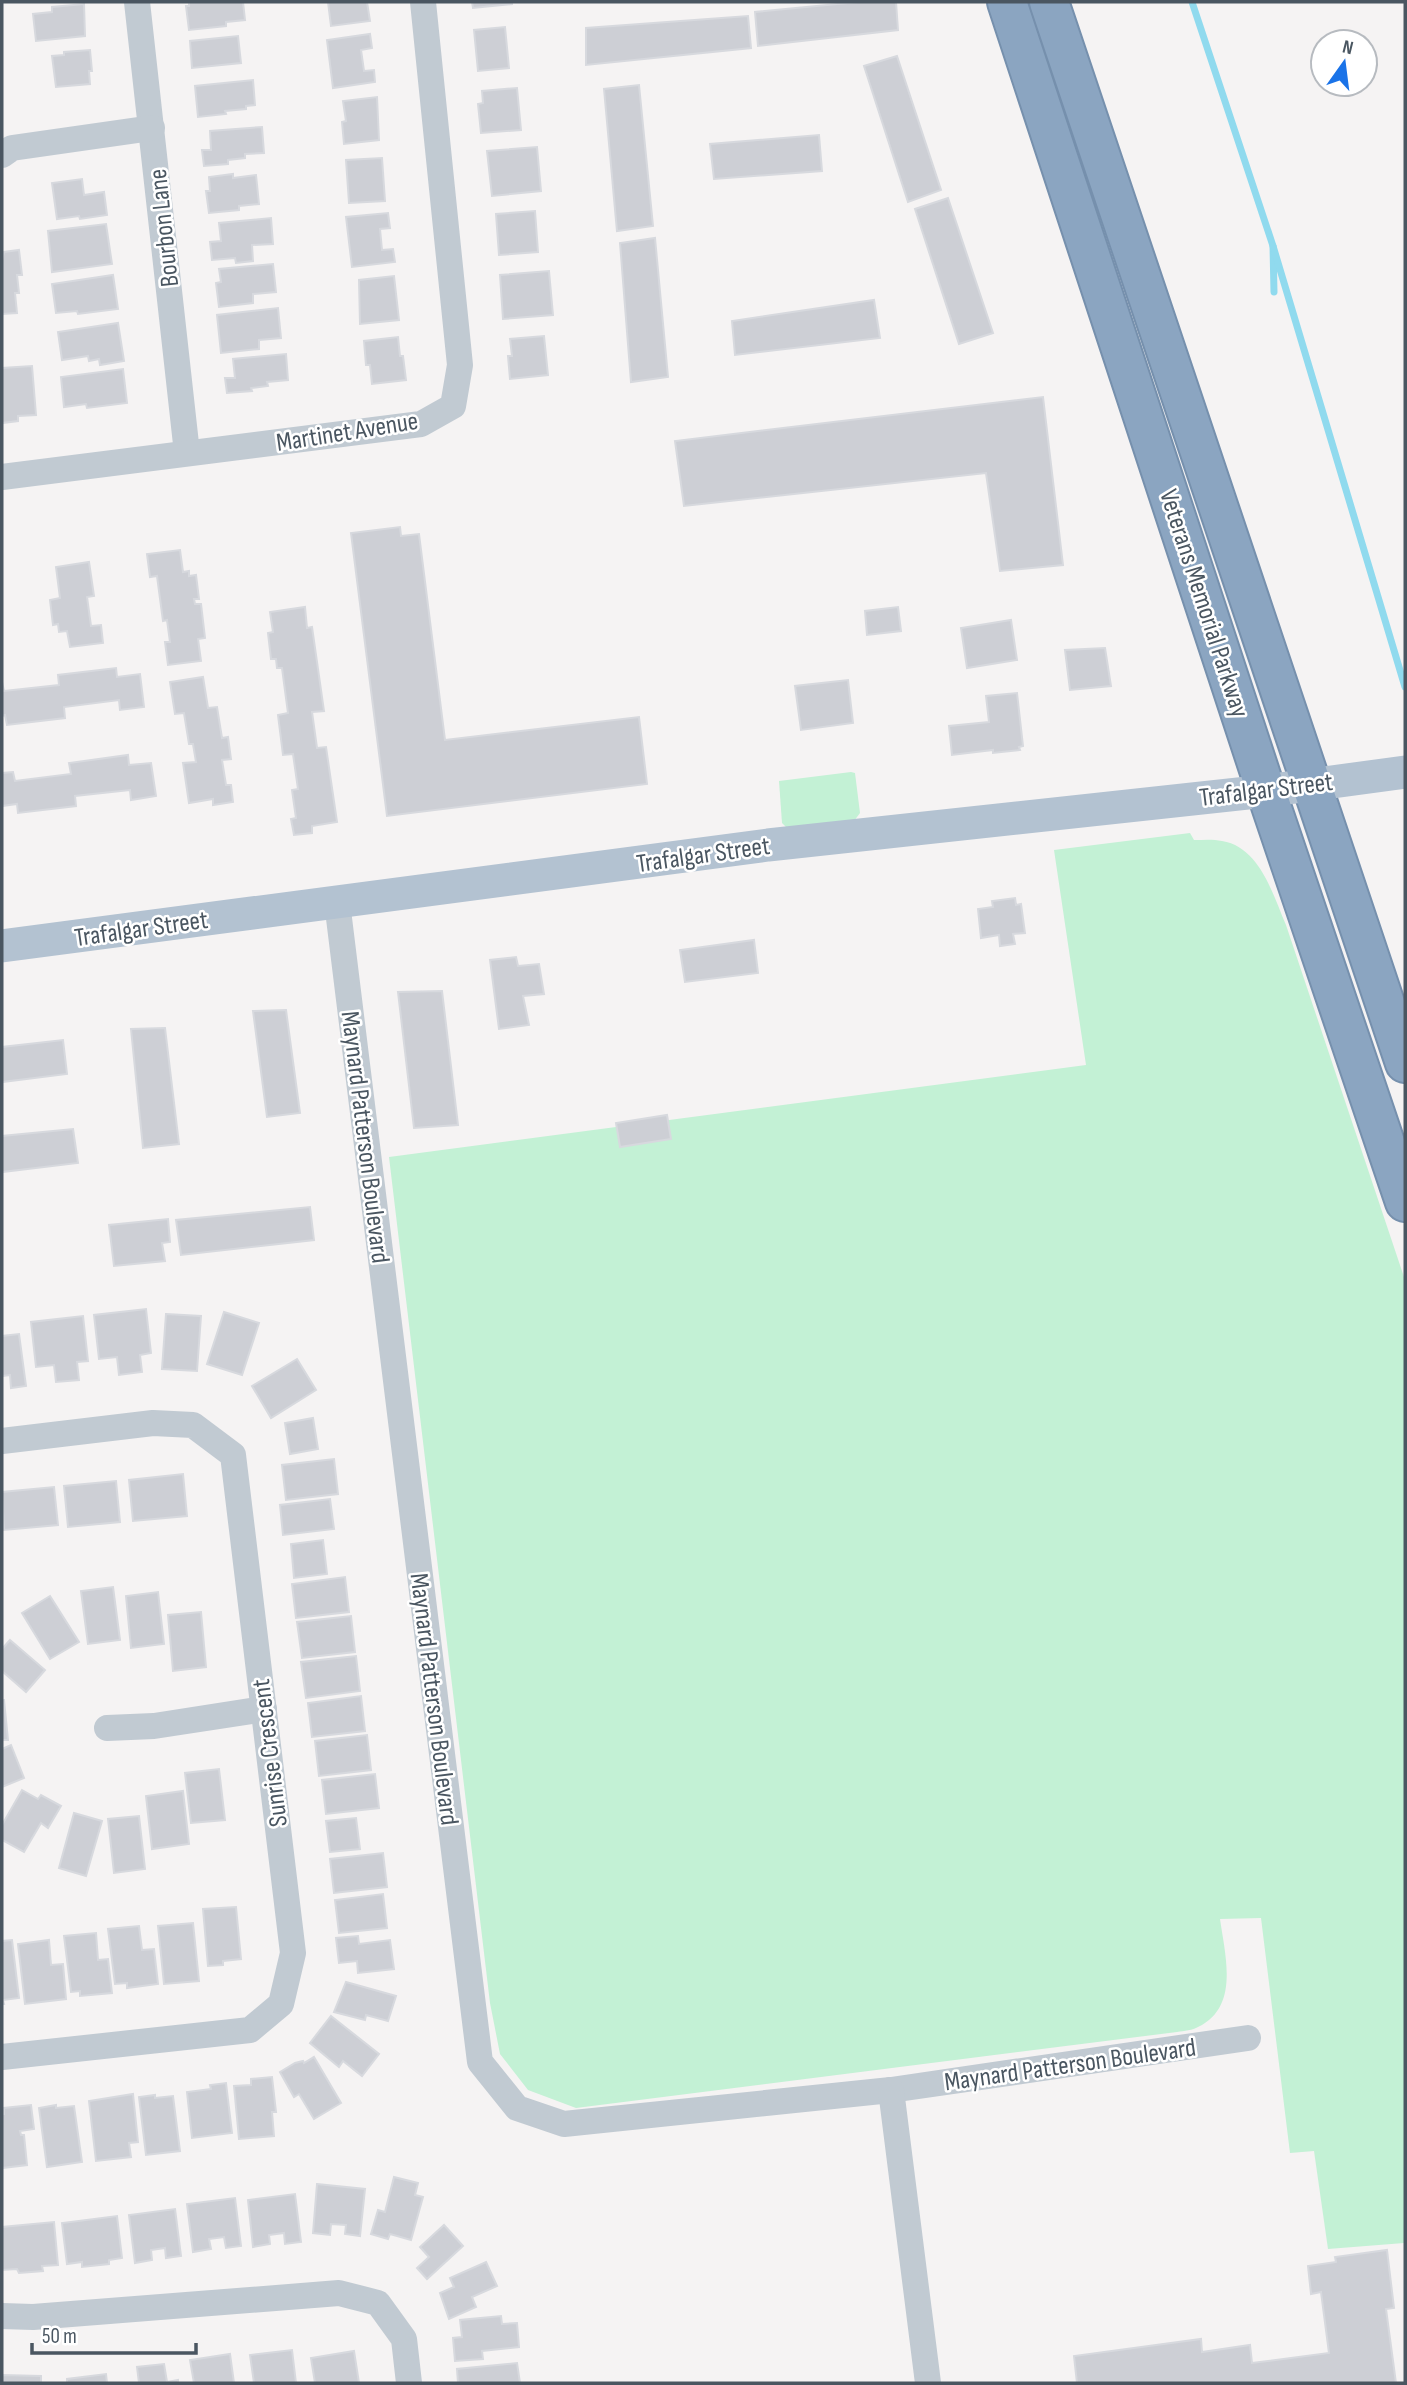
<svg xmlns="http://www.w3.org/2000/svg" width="1407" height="2385" font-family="'Sofia Sans Condensed',sans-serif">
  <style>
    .green { fill: #c3f1d5 }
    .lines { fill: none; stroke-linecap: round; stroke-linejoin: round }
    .stream { stroke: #90daee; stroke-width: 7 }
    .building { fill: #cdcfd5; stroke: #d7d9de; stroke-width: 2 }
    .highway-casing { stroke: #7690ad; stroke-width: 42 }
    .minor { stroke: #c1cad2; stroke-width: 26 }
    .major { stroke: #b3c2d1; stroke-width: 33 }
    .highway { stroke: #8ba5c1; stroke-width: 38 }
    .labels { text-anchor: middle; stroke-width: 5; stroke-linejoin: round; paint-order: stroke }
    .street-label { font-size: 26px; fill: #4a5661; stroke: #fff }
  </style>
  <rect width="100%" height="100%" fill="#f5f3f3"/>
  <g class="green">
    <polygon points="851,772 855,773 860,813 854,821 788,829 782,823 779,781"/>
    <path d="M 1190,833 L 1194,840 C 1203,840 1213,839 1222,841 C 1260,847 1273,895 1286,925 L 1405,1280 L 1405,2246 L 1404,2243 L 1328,2249 L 1314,2151 L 1290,2153 L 1261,1918 L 1220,1919 C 1225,1955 1240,2007 1198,2027 C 1193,2030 1184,2031 1177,2032 L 576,2108 L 528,2090 L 500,2054 L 490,2003 L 389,1157 L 1086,1065 L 1054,850 Z"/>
  </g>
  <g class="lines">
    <g class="stream">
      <polyline points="1192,2 1273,246 1274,292"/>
      <polyline points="1273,246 1405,687"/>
    </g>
  </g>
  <g class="building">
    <polygon points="189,2 243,2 245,20 226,22 226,26 189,30 186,6 189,6"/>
    <polygon points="328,2 367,2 370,21 331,26"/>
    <polygon points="472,2 512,2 512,4 473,8"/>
    <polygon points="858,2 896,2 898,30 758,46 755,12"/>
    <polygon points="84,4 85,36 36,41 33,14 52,12 52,7"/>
    <polygon points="748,16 751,48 586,65 586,28"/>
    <polygon points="505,27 509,68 478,71 474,30"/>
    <polygon points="370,34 372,48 361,50 364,71 374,70 375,82 333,88 327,40"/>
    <polygon points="238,36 241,63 192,68 190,41"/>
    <polygon points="90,50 92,71 89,71 90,84 56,87 52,56 64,55 64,52"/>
    <polygon points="897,56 941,190 908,202 864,66"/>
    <polygon points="253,80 255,105 246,106 246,109 225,111 226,114 198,117 195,86"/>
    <polygon points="639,85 653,226 617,231 604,89"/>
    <polygon points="517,88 521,130 481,133 478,104 483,103 482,91"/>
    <polygon points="377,97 379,140 344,144 342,122 346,121 343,101"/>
    <polygon points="262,127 264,153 245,154 245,158 228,160 228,164 204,166 202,150 211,150 210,131"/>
    <polygon points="819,135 822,171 714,179 710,144"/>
    <polygon points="537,147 541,191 492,196 487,151"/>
    <polygon points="382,158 385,201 349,203 346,160"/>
    <polygon points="233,174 233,178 256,175 259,204 239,206 239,210 209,213 206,191 210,191 209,177"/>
    <polygon points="82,179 84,195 104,192 107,215 80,219 79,216 57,219 52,183"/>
    <polygon points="948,198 993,333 959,344 915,209"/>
    <polygon points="535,211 538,252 499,255 496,214"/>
    <polygon points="388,213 390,228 380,229 382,250 393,249 395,262 352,267 346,217"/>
    <polygon points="271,218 273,244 252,245 253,261 236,263 235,258 212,260 210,242 221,241 219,223"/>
    <polygon points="106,224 112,264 52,272 48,231"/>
    <polygon points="655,238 668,377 631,382 620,243"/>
    <polygon points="19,250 22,275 17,275 19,293 15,293 17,313 2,314 2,260 4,252"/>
    <polygon points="273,264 276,292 253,294 253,303 219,307 216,283 221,282 219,269"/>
    <polygon points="549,271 553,315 503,319 500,275"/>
    <polygon points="113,275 118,309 78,314 77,311 56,313 52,284"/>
    <polygon points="394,276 399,320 360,324 359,280"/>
    <polygon points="874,300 880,338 735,355 732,321"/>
    <polygon points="278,308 281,338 259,340 259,349 221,353 217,315"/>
    <polygon points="118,323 124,361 100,365 99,359 89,361 88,356 62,360 58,332"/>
    <polygon points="544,336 548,375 510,379 508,356 512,356 510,339"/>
    <polygon points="398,337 400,356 403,356 406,380 372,384 370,365 366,365 364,341"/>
    <polygon points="286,354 288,380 267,382 268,386 251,388 252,391 227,393 225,378 235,378 233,359"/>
    <polygon points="32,366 36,415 18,416 18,421 2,423 2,368"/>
    <polygon points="123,369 127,403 87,408 86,404 64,407 61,377"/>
    <polygon points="1043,397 1063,565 1000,571 986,473 684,506 675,441"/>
    <polygon points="400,527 401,536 419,534 445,740 639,717 647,784 387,816 351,533"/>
    <polygon points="180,550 183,572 189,571 189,576 196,575 199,599 194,599 195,604 201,604 205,638 198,639 201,661 168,665 165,642 170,642 167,620 163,621 157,576 150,577 147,554"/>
    <polygon points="89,562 94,596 87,597 91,626 101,625 103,643 70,647 67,631 59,632 58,624 53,625 50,600 60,598 56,567"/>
    <polygon points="305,607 307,628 312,627 324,711 312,712 317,748 326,747 337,822 312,826 312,833 294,835 291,819 296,818 292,790 298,789 293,754 283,755 278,715 288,713 282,668 277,668 276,659 271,659 268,633 273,632 270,612"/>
    <polygon points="898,607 901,631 867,635 865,611"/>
    <polygon points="1011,620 1017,660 967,668 961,628"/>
    <polygon points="1105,648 1111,686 1070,690 1065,650"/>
    <polygon points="116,668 117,677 140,674 144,707 120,710 119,700 64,707 65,718 7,725 5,715 2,716 2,682 4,691 59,685 58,675"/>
    <polygon points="203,677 208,708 217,707 222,738 228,737 231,759 222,760 226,785 231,785 233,802 213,805 213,799 189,803 183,763 196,762 193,744 189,744 184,713 175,714 170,682"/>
    <polygon points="848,680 853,723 801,730 795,686"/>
    <polygon points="1017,693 1023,746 1019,747 1020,750 993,753 993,750 952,755 949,726 989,722 986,696"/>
    <polygon points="128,755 129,765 151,763 156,796 131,800 130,790 75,796 76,806 18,813 17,804 2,806 2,773 13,772 15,781 71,774 69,763"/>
    <polygon points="1015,898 1016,905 1021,904 1025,933 1013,934 1015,944 1000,946 999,935 981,938 978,909 993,907 992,901"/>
    <polygon points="754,940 758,973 685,982 680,950"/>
    <polygon points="516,957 518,966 539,964 544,994 523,996 529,1025 499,1029 490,960"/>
    <polygon points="442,991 458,1125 414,1128 398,992"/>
    <polygon points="286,1010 300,1113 267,1117 253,1011"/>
    <polygon points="165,1028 179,1144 143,1148 131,1029"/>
    <polygon points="63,1040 67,1074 2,1082 2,1047"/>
    <polygon points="667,1115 671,1139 620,1147 616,1123"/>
    <polygon points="73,1129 78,1163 2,1172 2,1136"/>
    <polygon points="310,1207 314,1240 181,1255 176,1220"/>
    <polygon points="168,1219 170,1242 162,1243 165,1261 114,1266 109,1225"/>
    <polygon points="146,1309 151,1353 140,1355 142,1372 119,1375 117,1357 99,1359 94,1315"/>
    <polygon points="224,1312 259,1323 242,1375 207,1364"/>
    <polygon points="166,1314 201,1316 197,1371 162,1369"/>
    <polygon points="83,1316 88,1361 77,1362 79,1380 56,1382 54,1365 36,1367 31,1322"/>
    <polygon points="19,1334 26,1386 11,1388 10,1375 2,1376 2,1336"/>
    <polygon points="297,1359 316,1390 271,1418 252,1386"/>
    <polygon points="313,1418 318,1449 290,1454 285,1423"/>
    <polygon points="334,1459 338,1494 286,1500 282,1465"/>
    <polygon points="183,1474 187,1516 133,1521 129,1480"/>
    <polygon points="116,1481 120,1522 68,1527 64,1486"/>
    <polygon points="54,1487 58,1525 4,1530 2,1492"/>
    <polygon points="330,1499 334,1529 283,1535 280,1505"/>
    <polygon points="323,1540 327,1574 294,1578 291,1544"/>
    <polygon points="345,1577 349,1612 296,1618 292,1584"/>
    <polygon points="113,1587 120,1640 88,1644 81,1591"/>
    <polygon points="158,1592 164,1644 131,1648 126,1596"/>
    <polygon points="50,1596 79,1642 50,1659 22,1613"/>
    <polygon points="201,1612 206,1667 173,1671 168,1615"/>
    <polygon points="351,1616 355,1652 302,1658 297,1622"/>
    <polygon points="10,1640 45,1670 26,1692 2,1671 2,1649"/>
    <polygon points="356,1656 360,1691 306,1698 301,1662"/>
    <polygon points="361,1696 365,1731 312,1737 308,1703"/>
    <polygon points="2,1700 4,1700 8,1740 2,1740"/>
    <polygon points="367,1735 371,1770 319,1776 315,1741"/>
    <polygon points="11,1745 24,1778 2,1787 2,1749"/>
    <polygon points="219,1769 225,1820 191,1823 185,1773"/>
    <polygon points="375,1774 379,1808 326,1814 322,1780"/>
    <polygon points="22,1790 38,1799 41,1795 61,1806 48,1828 41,1823 24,1852 2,1840 2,1825"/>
    <polygon points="183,1791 189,1844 152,1849 146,1796"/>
    <polygon points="74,1813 102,1821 86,1876 59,1868"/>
    <polygon points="139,1816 145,1869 114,1873 108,1819"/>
    <polygon points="356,1818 360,1849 330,1852 326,1821"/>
    <polygon points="383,1853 387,1887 334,1893 330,1859"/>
    <polygon points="383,1894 387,1928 339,1933 335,1900"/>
    <polygon points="236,1907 241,1959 223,1961 223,1965 208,1966 203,1909"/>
    <polygon points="193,1923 199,1981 164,1984 158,1926"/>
    <polygon points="139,1926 142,1950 154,1949 158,1984 127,1988 127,1983 115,1984 108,1929"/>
    <polygon points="96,1933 98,1960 108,1959 112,1993 80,1996 80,1991 71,1992 64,1936"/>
    <polygon points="358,1936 359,1944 390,1940 394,1969 358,1973 357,1961 339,1963 336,1938"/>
    <polygon points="12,1940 19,1998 3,2000 4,2004 2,2004 2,1941"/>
    <polygon points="49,1940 51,1965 63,1964 66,1999 25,2004 18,1944"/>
    <polygon points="346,1982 396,1996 388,2021 366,2015 365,2020 334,2012"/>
    <polygon points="331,2016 379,2054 362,2076 343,2061 339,2067 310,2043"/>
    <polygon points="314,2057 341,2103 314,2119 299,2094 294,2097 280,2072 295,2063 303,2061 304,2063"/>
    <polygon points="272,2077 276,2112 272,2112 274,2136 239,2139 234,2086 251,2085 251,2079"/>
    <polygon points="226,2083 232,2133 192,2138 187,2092 211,2089 210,2085"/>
    <polygon points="133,2094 138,2142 129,2143 131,2157 96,2161 89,2101"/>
    <polygon points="155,2095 155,2098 173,2096 180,2151 146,2155 139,2097"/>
    <polygon points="31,2105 34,2129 20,2131 21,2135 24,2135 27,2165 2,2168 2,2114 4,2114 4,2108"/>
    <polygon points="56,2105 56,2108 74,2106 82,2162 47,2167 39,2108"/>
    <polygon points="394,2177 418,2183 415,2195 423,2197 411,2240 390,2234 388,2239 371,2234 378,2210 385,2212"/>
    <polygon points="317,2184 365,2189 360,2236 345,2234 346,2225 331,2224 330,2235 313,2233"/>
    <polygon points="295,2194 301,2242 285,2244 284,2233 269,2235 270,2244 253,2247 248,2200"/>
    <polygon points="235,2198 241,2246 226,2248 224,2237 209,2239 211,2249 193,2252 187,2204"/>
    <polygon points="175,2209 181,2256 166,2258 165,2248 151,2250 152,2260 135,2263 129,2215"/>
    <polygon points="117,2216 122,2258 109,2260 109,2264 82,2267 82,2262 67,2264 62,2223"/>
    <polygon points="54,2222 58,2265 42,2266 43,2271 19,2273 17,2269 2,2270 2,2227"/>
    <polygon points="444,2225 463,2246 427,2279 417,2268 429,2257 420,2247"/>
    <polygon points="1387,2250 1394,2308 1386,2309 1396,2383 1077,2383 1074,2356 1201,2339 1202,2352 1250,2345 1252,2363 1329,2353 1321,2292 1311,2294 1308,2266 1336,2262 1335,2257"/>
    <polygon points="486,2262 497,2286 472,2297 476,2307 449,2319 440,2293 454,2287 450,2278"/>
    <polygon points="501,2316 502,2324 517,2323 519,2347 482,2351 483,2359 455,2361 453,2338 462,2337 460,2320"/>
    <polygon points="292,2350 296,2383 254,2383 250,2355"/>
    <polygon points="354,2351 359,2383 315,2383 311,2358"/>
    <polygon points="230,2354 234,2383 194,2383 190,2360"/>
    <polygon points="517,2363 520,2383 458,2383 457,2369"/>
    <polygon points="164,2364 167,2382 178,2380 178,2383 139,2383 137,2367"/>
    <polygon points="106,2374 107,2383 67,2383 67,2379"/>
    <polygon points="2,2375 41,2376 41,2383 2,2383"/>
  </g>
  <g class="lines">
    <g class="highway-casing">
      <g id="highway">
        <polyline points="1007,2 1266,791 1405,1202"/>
        <polyline points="1049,2 1405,1063"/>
      </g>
    </g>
    <g class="minor">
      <polyline points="137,2 187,453"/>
      <polyline points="2,155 12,148 152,128"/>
      <polyline points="2,477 421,424 453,406 460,365 423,2"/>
      <polyline points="337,902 480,2062 517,2108 564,2124 891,2090 1248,2038"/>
      <polyline points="2,1441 153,1423 193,1425 233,1455 293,1953 281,2004 250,2030 2,2057"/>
      <polyline points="107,1728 154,1726 264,1709"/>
      <polyline points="891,2090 928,2383"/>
      <polyline points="2,2316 33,2317 339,2293 378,2303 404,2339 409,2383"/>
    </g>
    <polyline class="major" points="2,946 768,845 1266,791 1405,772"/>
    <use href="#highway" class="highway"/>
  </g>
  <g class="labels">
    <g class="street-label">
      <text transform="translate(163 228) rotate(-96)" y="9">Bourbon Lane</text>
      <text transform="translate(347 431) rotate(-9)" y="9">Martinet Avenue</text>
      <text transform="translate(1205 603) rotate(72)" y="9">Veterans Memorial Parkway</text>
      <text transform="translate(1266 789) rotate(-7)" y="9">Trafalgar Street</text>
      <text transform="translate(703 854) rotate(-8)" y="9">Trafalgar Street</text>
      <text transform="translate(141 928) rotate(-8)" y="9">Trafalgar Street</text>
      <text transform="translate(366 1137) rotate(83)" y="9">Maynard Patterson Boulevard</text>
      <text transform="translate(435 1699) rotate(83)" y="9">Maynard Patterson Boulevard</text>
      <text transform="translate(269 1753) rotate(-97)" y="9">Sunrise Crescent</text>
      <text transform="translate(1070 2064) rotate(-8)" y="9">Maynard Patterson Boulevard</text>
    </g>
  </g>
  <rect width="1407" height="2385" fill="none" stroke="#4a5661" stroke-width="7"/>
  <g transform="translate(1344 63) rotate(14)"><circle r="33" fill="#ffffff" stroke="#b7bbc0" stroke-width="2"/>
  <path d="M0-5L12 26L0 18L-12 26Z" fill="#1a73e8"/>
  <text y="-10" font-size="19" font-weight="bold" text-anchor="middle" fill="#4a5661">N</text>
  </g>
  <path d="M32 2343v10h164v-10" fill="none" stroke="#4a5661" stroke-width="3.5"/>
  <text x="42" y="2343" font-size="21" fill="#4a5661" stroke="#ffffff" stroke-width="5" paint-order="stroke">50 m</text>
</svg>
